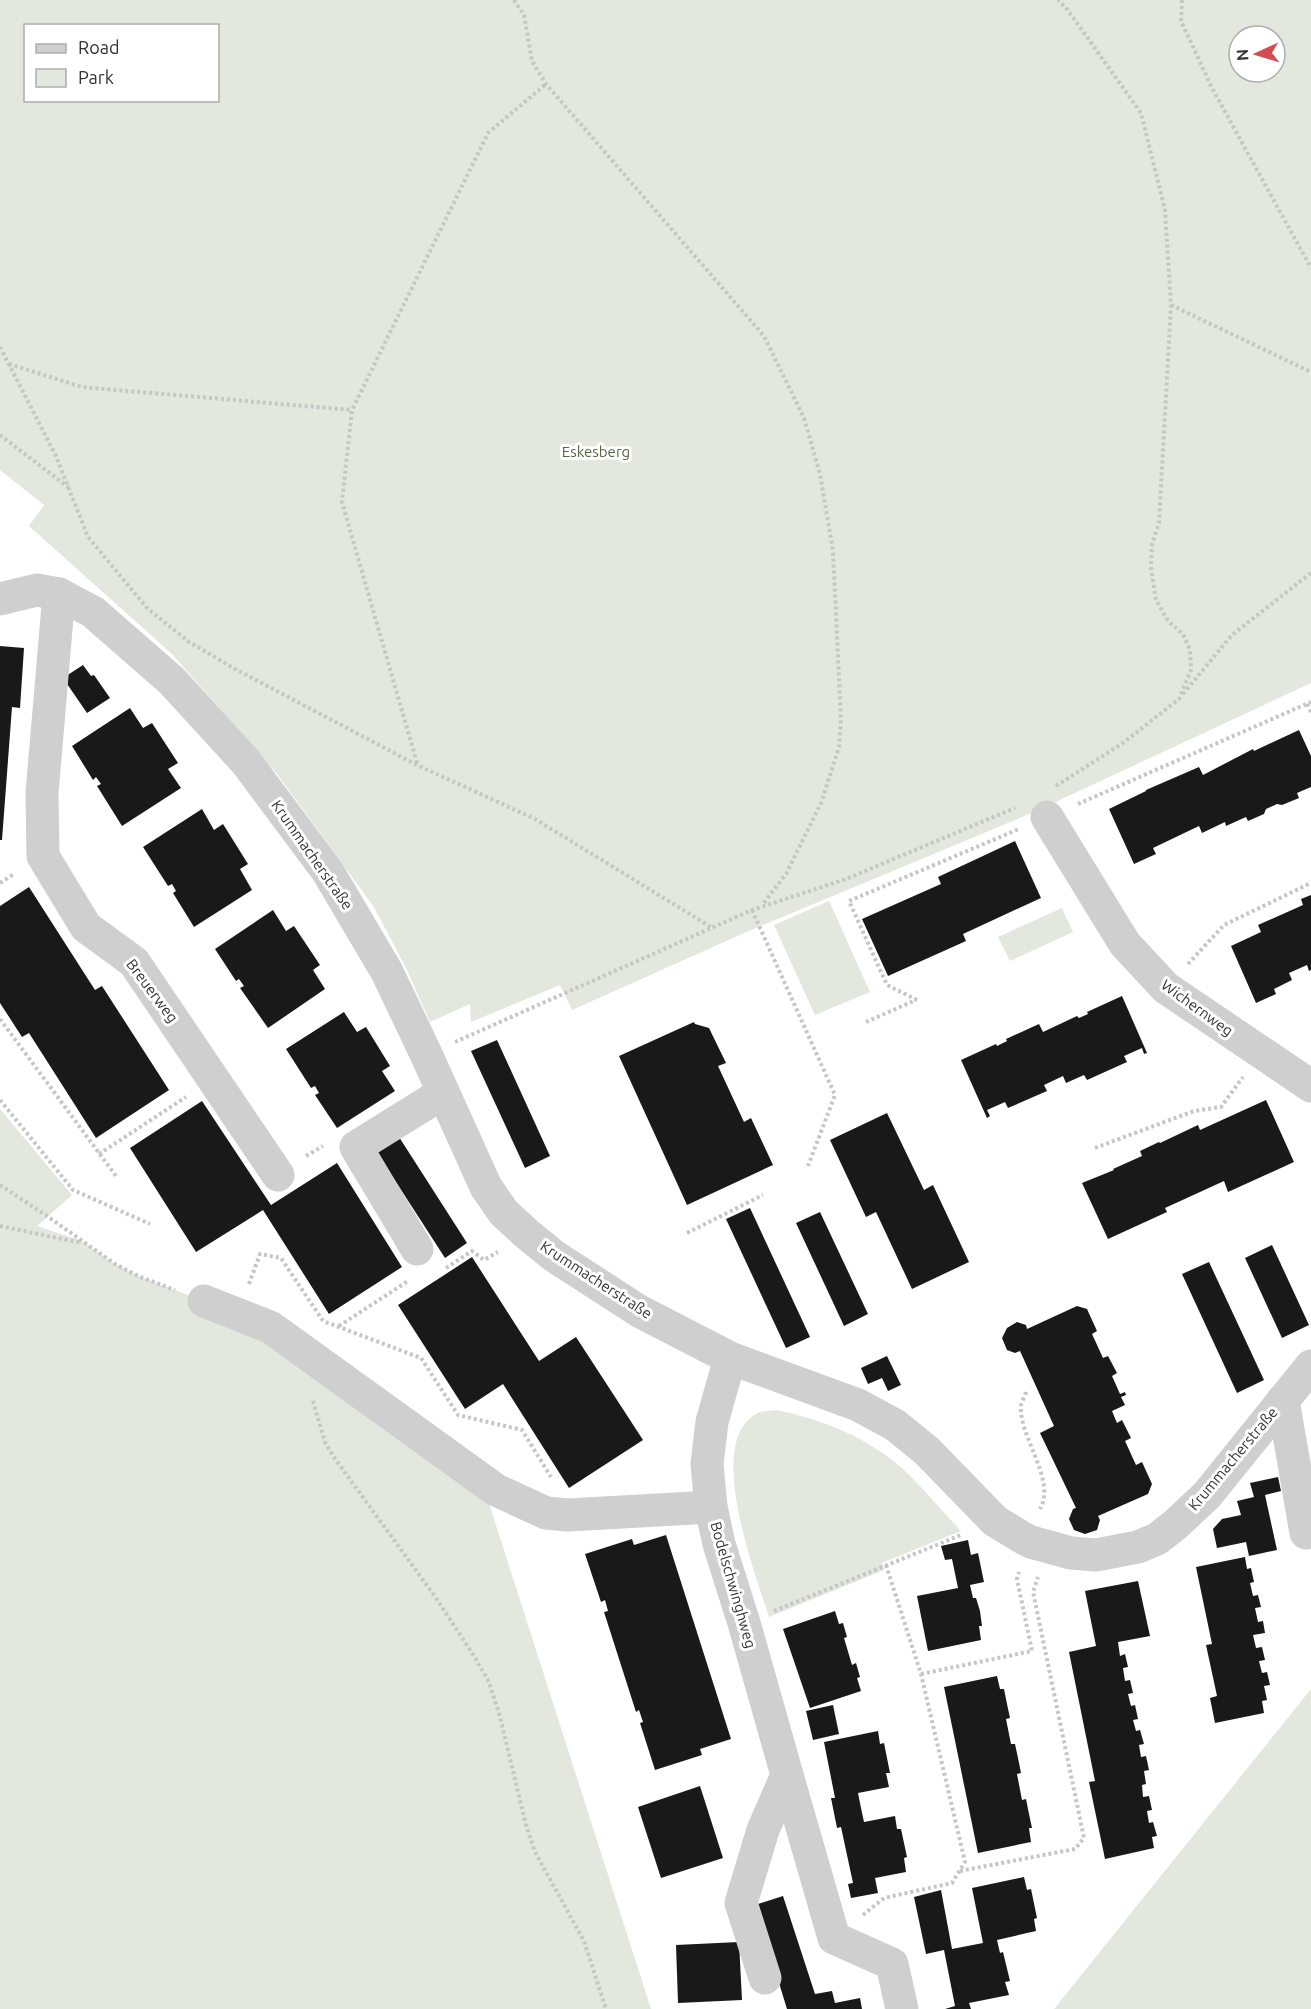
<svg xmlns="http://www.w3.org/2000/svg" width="1311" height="2009" font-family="Ubuntu,sans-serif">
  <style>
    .green { fill: #e2e8dd; fill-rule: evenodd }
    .building { fill: #191919 }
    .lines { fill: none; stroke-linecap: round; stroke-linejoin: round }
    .path { stroke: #c6c6c6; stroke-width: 4; stroke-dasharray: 3 3; stroke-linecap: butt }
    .minor { stroke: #cfcfcf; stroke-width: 33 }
    .labels { text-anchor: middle; stroke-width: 6; stroke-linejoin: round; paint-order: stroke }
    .park-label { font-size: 15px; fill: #546944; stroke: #fff }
    .street-label { font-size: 15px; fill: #323232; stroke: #fff }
  </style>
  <rect width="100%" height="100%" fill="#fff"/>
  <g class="green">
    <path d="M 0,0 L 1311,0 L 1311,683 L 1034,812 L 751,930 L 572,1010 L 560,985 L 471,1022 L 470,1004 L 430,1022 L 407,970 L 374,907 L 277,774 L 172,654 L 29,526 L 44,505 L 0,470 ZM 26,26 L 218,26 L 218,100 L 26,100 ZM 1239,36 L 1275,36 L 1275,72 L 1239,72 Z"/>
    <polygon points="829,901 870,992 815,1015 774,925"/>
    <polygon points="1062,908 1073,932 1010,961 998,937"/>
    <polygon points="0,1109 72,1195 37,1226 82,1241 115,1264 138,1276 204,1301 487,1497 651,2009 0,2009"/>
    <path d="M 776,1410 C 822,1419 869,1438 904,1470 C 924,1489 942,1511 961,1531 L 882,1563 L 884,1570 L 769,1617 C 756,1575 703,1440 758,1413 C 763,1411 770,1411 776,1410 Z"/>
    <polygon points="1311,1689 1311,2009 1054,2009"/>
  </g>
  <g class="building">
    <polygon points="0,646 24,648 20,708 12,707 2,840 0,840"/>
    <polygon points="83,665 91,676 94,675 110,698 87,713 63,678"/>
    <polygon points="130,708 143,728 152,723 178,763 168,769 181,788 122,826 97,786 101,784 96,777 93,780 72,746"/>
    <polygon points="1299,730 1311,756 1311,787 1297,793 1299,798 1282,805 1277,804 1266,809 1264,814 1248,821 1246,817 1226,826 1225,822 1202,833 1199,826 1153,848 1156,854 1134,864 1109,809 1146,791 1146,790 1199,767 1203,775 1253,749 1254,751"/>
    <polygon points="202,809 214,830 223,824 248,864 240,869 252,890 194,927 173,893 176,891 172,884 168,886 143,847"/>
    <polygon points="1015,841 1041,898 963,934 966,941 888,976 862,919 941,884 938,877"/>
    <polygon points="29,887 95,990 102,986 169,1090 96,1138 29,1033 22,1037 0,1003 0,906"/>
    <polygon points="1311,895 1311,970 1309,971 1307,965 1289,973 1292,980 1274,989 1276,994 1256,1003 1231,946 1261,932 1258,925 1303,905 1301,899"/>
    <polygon points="273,910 286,931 294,926 320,965 313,970 325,989 268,1028 240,988 244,986 239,979 236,981 215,949"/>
    <polygon points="1122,996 1147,1053 1144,1054 1142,1048 1124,1056 1127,1062 1087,1080 1084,1075 1066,1083 1063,1076 1044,1085 1047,1091 1008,1108 1005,1102 987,1110 990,1116 987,1118 961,1060 996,1044 997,1046 1007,1041 1006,1039 1039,1024 1043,1032 1077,1016 1079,1018 1088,1014 1087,1012"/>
    <polygon points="344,1012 357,1032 366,1027 390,1066 382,1071 395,1091 337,1128 315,1095 319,1093 315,1086 311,1088 286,1049"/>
    <polygon points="694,1022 695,1024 709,1028 726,1063 718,1066 744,1122 751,1118 773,1165 687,1205 619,1056"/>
    <polygon points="497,1040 550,1156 525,1168 471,1051"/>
    <polygon points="1266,1100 1294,1162 1228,1192 1224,1181 1165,1208 1167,1212 1108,1239 1082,1183 1114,1170 1113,1169 1142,1156 1140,1151 1159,1142 1160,1143 1198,1125 1200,1130"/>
    <polygon points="202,1101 271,1205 337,1163 402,1267 329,1314 263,1210 196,1252 130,1148"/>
    <polygon points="887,1113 924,1190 933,1185 969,1262 912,1289 876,1212 866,1217 830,1140"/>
    <polygon points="399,1137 467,1243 445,1258 376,1151"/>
    <polygon points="750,1208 810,1337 786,1348 726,1219"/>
    <polygon points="820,1212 868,1314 844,1326 796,1223"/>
    <polygon points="1272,1245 1309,1325 1282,1338 1245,1258"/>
    <polygon points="472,1257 539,1361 576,1337 643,1440 569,1488 503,1384 465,1409 398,1305"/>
    <polygon points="1209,1262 1264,1380 1237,1393 1182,1274"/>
    <polygon points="1077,1306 1087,1309 1097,1331 1092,1334 1103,1358 1108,1356 1117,1373 1112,1376 1120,1394 1125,1392 1126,1395 1121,1397 1125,1405 1112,1411 1117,1423 1122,1420 1131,1438 1125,1441 1136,1465 1142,1462 1152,1484 1148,1494 1098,1516 1100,1520 1097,1530 1085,1534 1074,1530 1069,1519 1073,1509 1076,1508 1040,1433 1054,1426 1020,1351 1015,1353 1007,1350 1002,1338 1007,1328 1017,1322 1026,1325 1027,1329"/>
    <polygon points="887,1356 901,1385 888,1391 882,1378 868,1384 861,1368"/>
    <polygon points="1278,1477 1281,1491 1265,1495 1277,1550 1249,1556 1246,1542 1217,1548 1213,1529 1222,1519 1241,1515 1237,1501 1254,1497 1250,1483"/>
    <polygon points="666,1535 731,1739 700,1749 702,1755 655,1770 640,1723 643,1722 639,1710 636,1712 604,1612 608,1611 605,1600 601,1602 585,1554 632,1539 634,1545"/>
    <polygon points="968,1540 971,1555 978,1553 984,1582 970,1585 973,1598 976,1598 980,1611 982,1626 979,1626 981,1640 928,1651 917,1596 958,1588 952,1559 945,1560 941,1546"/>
    <polygon points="1245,1557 1247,1569 1251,1568 1254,1582 1250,1583 1253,1596 1258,1595 1261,1607 1255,1608 1258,1622 1263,1621 1265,1633 1253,1635 1256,1648 1262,1647 1265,1660 1259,1661 1262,1673 1267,1672 1270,1685 1264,1686 1267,1700 1262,1701 1264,1713 1215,1723 1210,1698 1217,1696 1206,1645 1212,1644 1196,1567"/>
    <polygon points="1138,1581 1150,1636 1118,1642 1120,1656 1125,1654 1128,1667 1123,1668 1125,1681 1130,1680 1133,1693 1128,1694 1131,1706 1135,1705 1138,1719 1133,1720 1136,1731 1140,1730 1144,1744 1139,1745 1141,1757 1146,1756 1149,1770 1144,1771 1146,1784 1142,1785 1143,1797 1149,1796 1152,1810 1147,1811 1149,1823 1153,1822 1157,1836 1152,1837 1154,1848 1105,1859 1089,1782 1095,1781 1069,1652 1096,1646 1085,1591"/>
    <polygon points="835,1611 839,1624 843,1623 847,1637 844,1638 852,1665 856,1663 860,1677 857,1678 861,1691 810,1708 783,1629"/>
    <polygon points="997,1676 1000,1689 1004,1689 1007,1704 1010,1718 1006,1719 1011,1744 1015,1744 1018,1758 1021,1773 1017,1774 1022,1800 1026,1799 1029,1814 1032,1828 1029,1828 1031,1842 978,1853 944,1687"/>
    <polygon points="833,1705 839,1734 813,1740 806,1711"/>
    <polygon points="878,1731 880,1744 884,1743 890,1773 886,1773 889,1787 858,1793 861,1808 864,1822 895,1816 897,1829 901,1829 907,1857 904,1858 906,1872 875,1878 878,1893 851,1898 848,1884 853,1883 841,1827 837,1828 831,1798 835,1798 824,1742"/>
    <polygon points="700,1786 723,1858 661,1878 638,1807"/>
    <polygon points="1024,1877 1027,1890 1031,1889 1037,1918 1034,1919 1036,1931 997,1940 1000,1953 1003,1952 1010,1981 1005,1982 1009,1995 969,2003 971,2009 945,2009 955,2006 944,1950 926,1954 914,1897 941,1890 952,1949 983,1943 972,1888"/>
    <polygon points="783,1896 815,1994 832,1991 835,2003 860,1998 862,2009 787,2009 755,1905"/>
    <polygon points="739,1942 742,2000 678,2003 676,1945"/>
  </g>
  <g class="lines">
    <g class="path">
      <polyline points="514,0 524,15 532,61 546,84 764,336 804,418 820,474 833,551 841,720 839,747 821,803 786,874 763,904"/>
      <polyline points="1182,0 1181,21 1212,88 1311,268"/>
      <polyline points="1171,305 1311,372"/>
      <polyline points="0,347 56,456 88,537 147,608 189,642 237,670 417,765 535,819 711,927"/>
      <polyline points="9,364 82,387 352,410"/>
      <polyline points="0,435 68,487"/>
      <polyline points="1183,694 1232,635 1311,573"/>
      <polyline points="1307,704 1311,712"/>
      <polyline points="417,763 342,502 352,410 488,133 546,84"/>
      <polyline points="1056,786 1123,743 1179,699 1191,670 1190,650 1183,634 1168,621 1156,600 1151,568 1152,544 1159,523 1171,305 1165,210 1141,113 1067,9 1058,0"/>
      <polyline points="1078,804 1311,702"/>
      <polyline points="0,883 14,874"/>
      <polyline points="752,910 835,1095 808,1166"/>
      <polyline points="1188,964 1224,925 1311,883"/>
      <polyline points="917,1000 887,985 849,901 1019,829"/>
      <polyline points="0,1019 116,1176"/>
      <polyline points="866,1022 916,1000"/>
      <polyline points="455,1042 752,910 846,879 1015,808"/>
      <polyline points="0,1100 73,1190 150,1224"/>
      <polyline points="1095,1148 1194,1111 1221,1107 1243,1077"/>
      <polyline points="99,1154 186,1097"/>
      <polyline points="306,1156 323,1146"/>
      <polyline points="0,1185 47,1216 115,1264 138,1276 175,1290"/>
      <polyline points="0,1226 77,1242 82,1241"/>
      <polyline points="687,1233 763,1195"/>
      <polyline points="446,1268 472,1251 484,1260 498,1252"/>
      <polyline points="249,1284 260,1254 281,1258 323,1321 421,1358 458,1415 522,1430 551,1477"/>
      <polyline points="339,1326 408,1281"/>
      <path d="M 1026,1392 C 1025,1396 1022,1401 1021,1405 C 1018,1436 1057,1480 1040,1509"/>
      <polyline points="313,1401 325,1442 333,1456 436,1598 474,1656 489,1682 500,1717 526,1825 535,1852 584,1941 606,2009"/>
      <polyline points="774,1611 961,1535"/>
      <polyline points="921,1674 1032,1651 1017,1579 1019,1572"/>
      <polyline points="960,1871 1075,1849 1084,1838 1033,1592 1038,1577"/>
      <polyline points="863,1915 884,1898 952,1883 965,1862 921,1674 886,1565"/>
    </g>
    <g class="minor">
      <polyline points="59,594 42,793 43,856 86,927 134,962 278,1175"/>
      <polyline points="0,599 37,590 59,594 93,612 172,681 246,762 328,872 387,972 426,1054 486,1187 504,1213 527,1234 554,1256 639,1311 730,1358 858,1405 895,1425 927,1451 995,1521 1023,1538 1031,1542 1071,1553 1096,1555 1138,1547 1157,1539 1175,1525 1207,1495 1311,1366"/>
      <polyline points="1047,817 1125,944 1166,988 1311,1086"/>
      <polyline points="417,1249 356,1147 443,1093"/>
      <polyline points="204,1301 270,1327 496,1490 546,1513 568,1515 711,1507"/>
      <polyline points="730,1358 712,1422 707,1464 711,1507 719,1544 744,1623 787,1775 763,1830 741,1903 765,1978"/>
      <polyline points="1283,1400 1306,1533"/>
      <polyline points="787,1775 834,1938 892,1964 902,2009"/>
    </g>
  </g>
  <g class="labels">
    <g class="park-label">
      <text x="596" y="457">Eskesberg</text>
    </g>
    <g class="street-label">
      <text transform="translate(312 855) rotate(55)" y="5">Krummacherstraße</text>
      <text transform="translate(152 991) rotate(53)" y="5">Breuerweg</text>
      <text transform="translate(1197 1008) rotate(36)" y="5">Wichernweg</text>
      <text transform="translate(596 1280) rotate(33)" y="5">Krummacherstraße</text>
      <text transform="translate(1233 1459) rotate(-50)" y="5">Krummacherstraße</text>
      <text transform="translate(733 1585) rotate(74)" y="5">Bodelschwinghweg</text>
    </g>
  </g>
  <rect x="24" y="24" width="195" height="78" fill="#ffffff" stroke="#adadad" stroke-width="1.5"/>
  <rect x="36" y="44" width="30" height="9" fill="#cfcfcf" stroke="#adadad" stroke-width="1.5"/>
  <text x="78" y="54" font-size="18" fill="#323232">Road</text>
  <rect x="36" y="69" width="30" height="18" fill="#e2e8dd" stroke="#adadad" stroke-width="1.5"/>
  <text x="78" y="84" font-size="18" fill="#323232">Park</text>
  <g transform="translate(1257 54) rotate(266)"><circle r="28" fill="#ffffff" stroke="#adadad" stroke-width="1.5"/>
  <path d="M0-4.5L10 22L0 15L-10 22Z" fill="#d24c52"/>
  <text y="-9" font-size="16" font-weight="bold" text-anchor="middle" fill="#323232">N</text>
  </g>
</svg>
